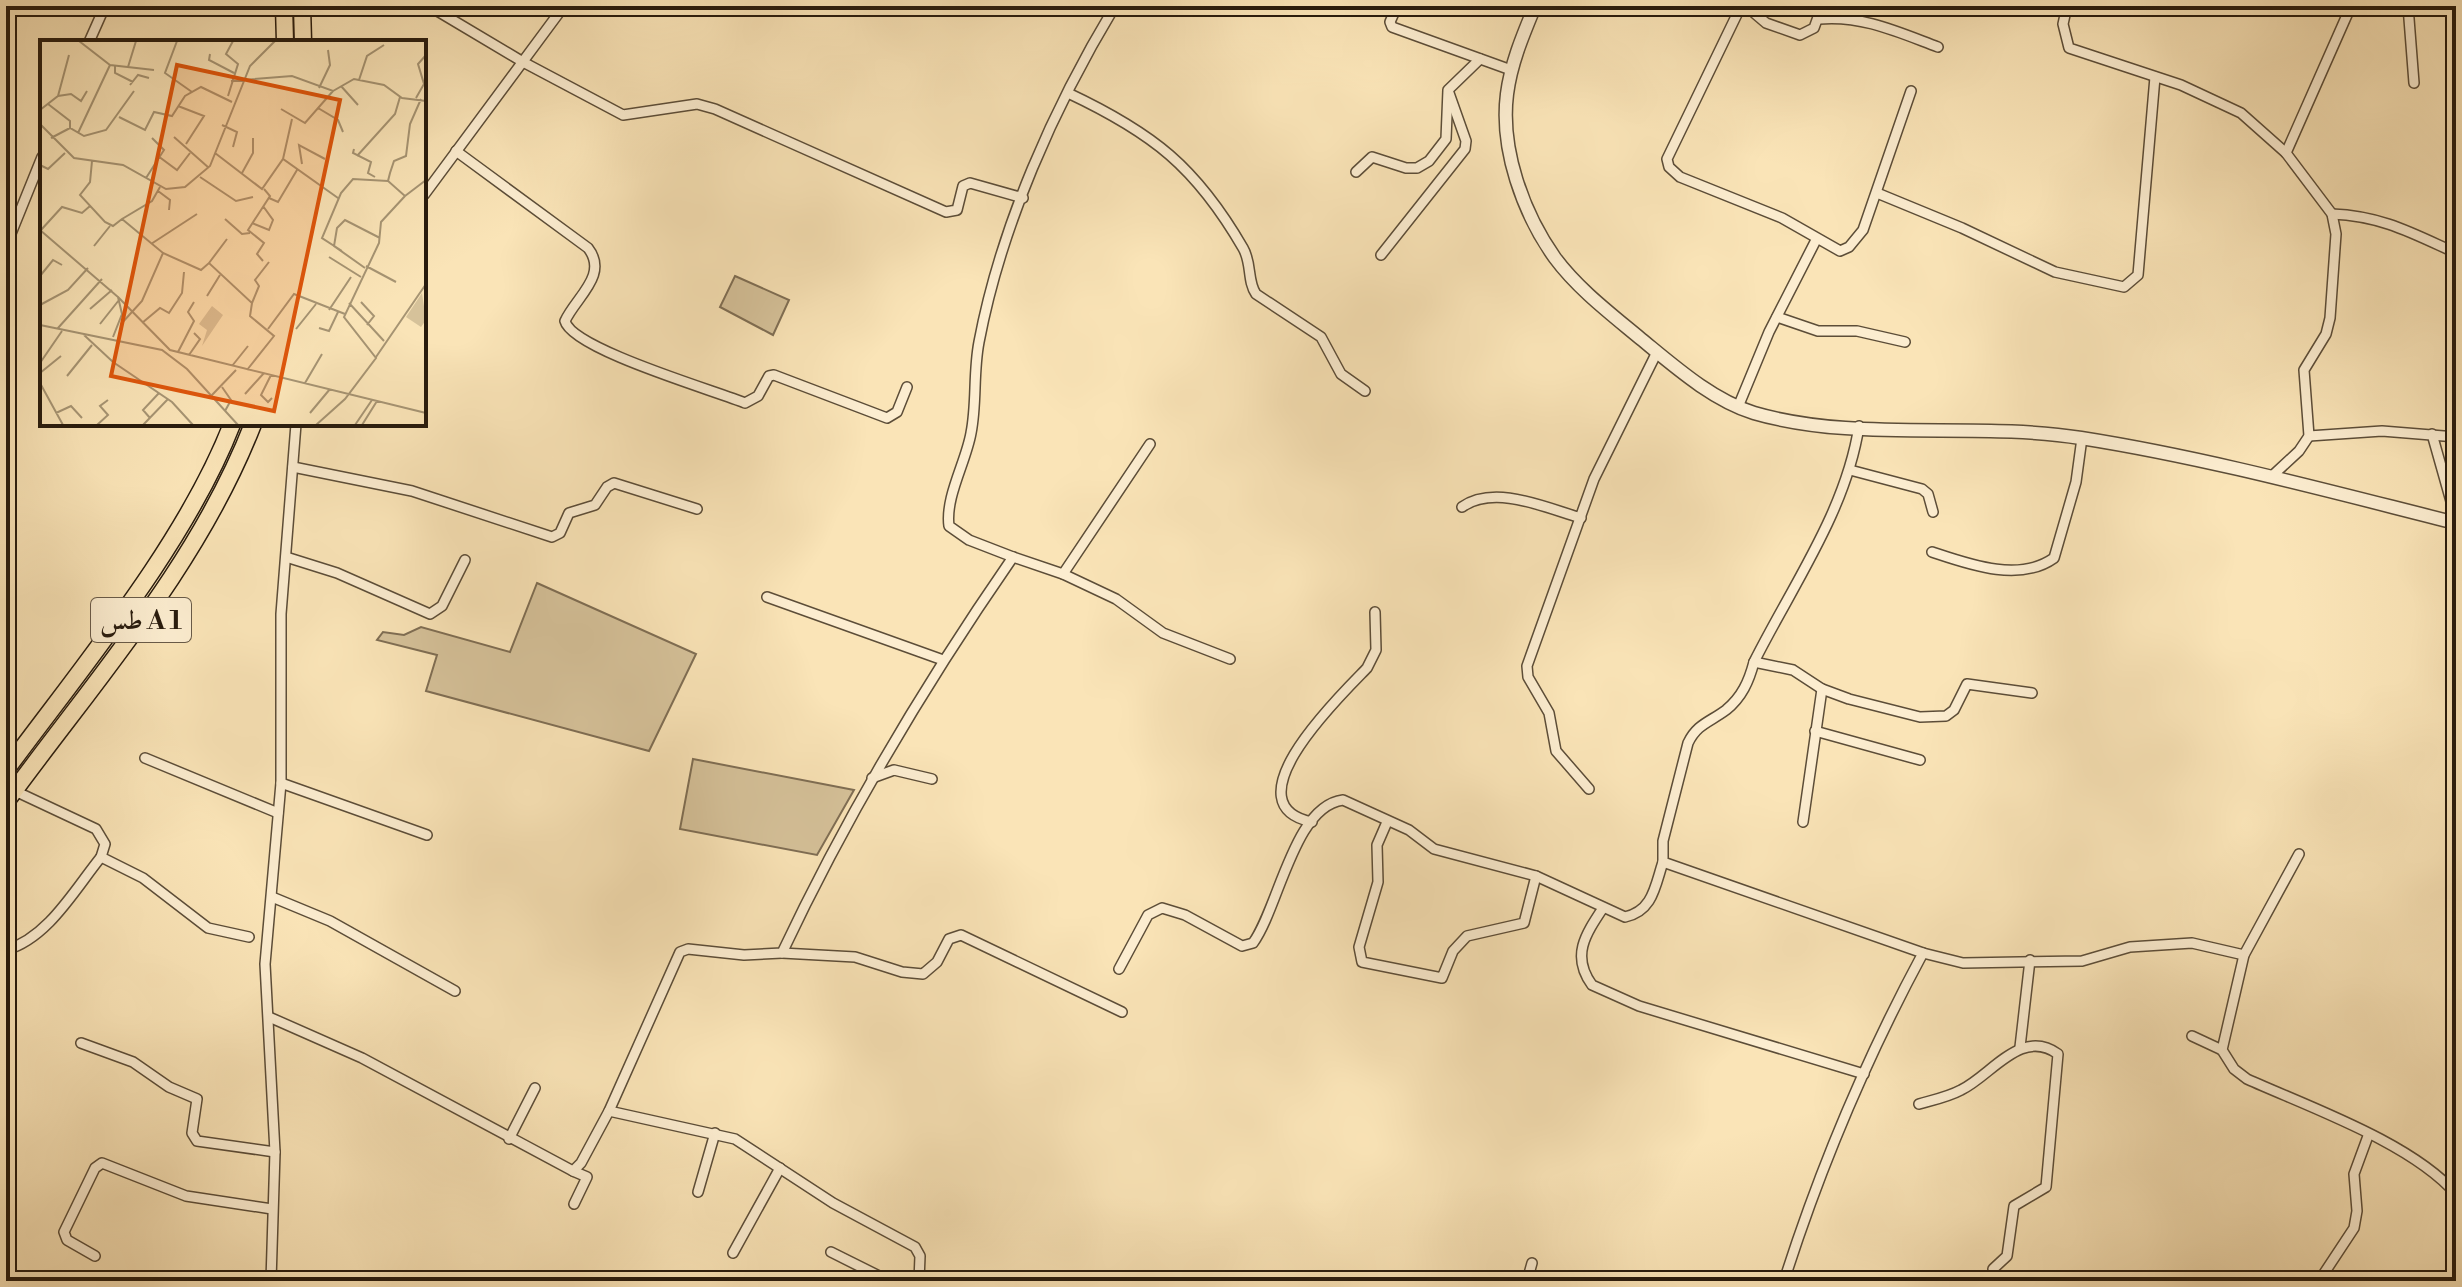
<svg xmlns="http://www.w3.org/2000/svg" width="2462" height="1287" font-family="'Libre Bodoni',Amiri,serif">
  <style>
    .green { fill: #d6c29a; stroke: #7f6e54; stroke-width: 2 }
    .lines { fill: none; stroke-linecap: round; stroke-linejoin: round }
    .minor-casing { stroke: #5c4d38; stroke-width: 12 }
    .tertiary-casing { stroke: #5c4d38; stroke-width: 15 }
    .trunk-casing { stroke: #281b0d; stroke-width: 19 }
    .minor { stroke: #fcedd0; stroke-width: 9 }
    .tertiary { stroke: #fcedd0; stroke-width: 12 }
    .trunk { stroke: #fae4b7; stroke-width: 16 }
    .labels { text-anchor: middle; stroke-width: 7; stroke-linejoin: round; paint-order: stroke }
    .shield { fill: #fcedd0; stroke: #685a48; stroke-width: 2 }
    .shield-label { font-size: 26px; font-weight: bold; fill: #281b0d }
    .inset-road { fill: none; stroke: #a69473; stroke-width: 2 }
    .view { fill: #de560c; fill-opacity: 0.15; stroke: #de560c; stroke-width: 4 }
    .inset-edge { fill: none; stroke: #281b0d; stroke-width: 4 }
  </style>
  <rect width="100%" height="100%" fill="#fae4b7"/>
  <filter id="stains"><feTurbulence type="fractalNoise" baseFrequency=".0025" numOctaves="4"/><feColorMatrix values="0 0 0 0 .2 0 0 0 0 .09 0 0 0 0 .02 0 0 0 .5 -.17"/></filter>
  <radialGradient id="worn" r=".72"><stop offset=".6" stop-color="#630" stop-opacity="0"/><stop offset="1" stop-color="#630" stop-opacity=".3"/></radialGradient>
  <g class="green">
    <polygon points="735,276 789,300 773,335 720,307"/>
    <polygon points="537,583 696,654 649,751 426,691 437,655 377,640 383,632 404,635 421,627 510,652"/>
    <polygon points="693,759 854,790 817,855 680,829"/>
  </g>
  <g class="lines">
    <g class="minor-casing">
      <g id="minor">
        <polyline points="429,6 523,62 623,115 697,104 715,109 946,212 957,210 963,186 970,183 1023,198"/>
        <polyline points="1397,6 1390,22 1392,27 1511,70"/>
        <polyline points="1741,6 1667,159 1669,167 1680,177 1782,218 1840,251 1849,247 1863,230 1911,91"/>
        <polyline points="1746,6 1766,23 1800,35 1814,28 1822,6"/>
        <polyline points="2067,6 2063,24 2069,48 2181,85 2241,113 2286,153 2332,214 2336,234 2330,318 2326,334 2304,370 2309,436 2299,451 2271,477"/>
        <polyline points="2408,6 2414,83"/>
        <path d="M 1819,19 C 1862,15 1898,32 1938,47"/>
        <polyline points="89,42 105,6"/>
        <path d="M 1068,93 C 1153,133 1196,167 1243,248 C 1252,263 1247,281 1256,294 L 1321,337 L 1341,374 L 1365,391"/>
        <path d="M 456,151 L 588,248 C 609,275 576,297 565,321 C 572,349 713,390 745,403 L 758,396 L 769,376 L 774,375 L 887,418 L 897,412 L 907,387"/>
        <polyline points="2286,153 2351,6"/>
        <polyline points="1356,172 1372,157 1406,168 1417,168 1429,161 1446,139 1448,90 1480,59"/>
        <polyline points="1877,193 1962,228 2055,272 2124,287 2138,275 2155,77"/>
        <polyline points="424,195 564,6"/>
        <path d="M 2332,214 C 2382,216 2412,233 2456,253"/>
        <polyline points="6,246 42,157"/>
        <polyline points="1381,255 1465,149 1466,141 1449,93"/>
        <polyline points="1777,317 1818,331 1857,331 1905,342"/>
        <polyline points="1738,407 1769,332 1816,240"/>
        <polyline points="2432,434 2456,519"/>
        <polyline points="2309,436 2382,431 2456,437"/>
        <polyline points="293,467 412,491 552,537 560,533 569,513 595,505 607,487 614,483 697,509"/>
        <polyline points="1850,470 1922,489 1928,494 1933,512"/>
        <path d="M 1462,507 C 1495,484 1546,508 1581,518"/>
        <path d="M 1932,552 C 1968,564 2019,583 2054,558 L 2076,482 L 2082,438"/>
        <polyline points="286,557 337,573 430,614 442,606 465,560"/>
        <polyline points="1013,557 1063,574 1116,599 1163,633 1230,659"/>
        <polyline points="1063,574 1150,444"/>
        <polyline points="767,597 943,660"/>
        <polyline points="1754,662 1793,670 1822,689 1849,699 1920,717 1946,716 1954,710 1967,684 2032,693"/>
        <polyline points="1815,731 1920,760"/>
        <polyline points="145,758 278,813"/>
        <polyline points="872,778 894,770 932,779"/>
        <polyline points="281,783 427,835"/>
        <polyline points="1589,789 1556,751 1549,713 1528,677 1527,666 1594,479 1657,352"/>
        <polyline points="15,791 96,829 105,844 101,857 143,878 208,928 249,937"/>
        <path d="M 1312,822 C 1226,804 1344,692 1367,668 L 1376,650 L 1375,612"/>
        <polyline points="1387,822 1377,845 1378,882 1359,947 1362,962 1442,978 1453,951 1467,936 1524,923 1536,876"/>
        <polyline points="1803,822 1822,689"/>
        <path d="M 2299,854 L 2244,955 L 2222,1050 L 2234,1069 L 2247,1079 C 2309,1107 2412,1143 2456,1194"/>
        <polyline points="272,897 330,921 455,991"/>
        <path d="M 1603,908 C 1585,935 1571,956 1592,985 L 1639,1006 L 1864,1074"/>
        <path d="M 6,950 C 48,938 75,889 101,857"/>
        <polyline points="782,953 855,957 902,972 923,974 937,962 949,939 961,935 1122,1012"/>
        <polyline points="1923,953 1963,963 2082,961 2130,947 2192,943 2244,955"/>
        <path d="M 1119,969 L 1148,915 L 1162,908 L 1185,915 L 1242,946 L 1253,943 C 1279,907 1294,806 1343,800 L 1409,830 L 1434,849 L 1536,876 L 1625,917 C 1653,911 1655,886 1663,862"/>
        <path d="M 269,1017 L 362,1058 L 573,1171 L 581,1163 L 609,1111 L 680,952 L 688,949 L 744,955 L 782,953 C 848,813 925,684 1013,557 L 969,540 L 949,526 C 945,497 966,462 971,433 C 977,403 973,373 979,342 C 1001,226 1054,107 1115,6"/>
        <polyline points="2192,1036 2222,1050"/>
        <polyline points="81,1043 133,1062 169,1087 197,1099 192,1133 197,1141 275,1152"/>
        <polyline points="2020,1047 2030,960"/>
        <path d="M 1919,1104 C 1933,1100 1948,1097 1961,1090 C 1991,1076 2021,1027 2058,1054 L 2046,1187 L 2014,1206 L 2007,1256 L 1993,1269"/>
        <polyline points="609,1111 735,1139 833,1203 915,1247 920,1256 919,1281"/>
        <polyline points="509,1139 535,1088"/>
        <polyline points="573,1171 587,1177 574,1204"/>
        <polyline points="698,1192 715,1133"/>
        <polyline points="831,1252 889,1281"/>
        <polyline points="733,1253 780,1168"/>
        <polyline points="95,1256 67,1240 64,1232 95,1168 102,1163 186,1196 272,1209"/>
        <polyline points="271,1281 275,1152 265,964 281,783 281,614 296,424"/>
        <polyline points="1527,1281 1532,1263"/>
        <path d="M 1784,1281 C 1820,1168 1867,1057 1923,953 L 1663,862 L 1663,841 L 1688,743 C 1697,724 1710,722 1726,710 C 1742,697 1749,681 1754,662 C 1792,586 1846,511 1859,426"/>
        <polyline points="2319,1281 2354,1228 2357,1211 2354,1174 2368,1136"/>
      </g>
    </g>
    <g class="tertiary-casing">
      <path id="tertiary" d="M 1535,6 C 1523,35 1511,63 1507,94 C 1500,149 1523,213 1555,258 C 1578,289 1611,314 1641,339 C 1674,366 1712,400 1754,413 C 1857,443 1975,421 2081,438 C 2208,458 2332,492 2456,523"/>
    </g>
    <g class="trunk-casing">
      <g id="trunk">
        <polyline points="284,6 285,42"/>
        <polyline points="302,6 303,42"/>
        <path d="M 6,770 C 82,667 186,543 232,424"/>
        <path d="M 6,802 C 94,681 198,566 253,424"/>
      </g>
    </g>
    <use href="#minor" class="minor"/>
    <use href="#tertiary" class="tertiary"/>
    <use href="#trunk" class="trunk"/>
  </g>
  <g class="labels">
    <rect class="shield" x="91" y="598" width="100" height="44" rx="6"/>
    <g class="shield-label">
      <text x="141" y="629">طس A 1</text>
    </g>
  </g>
  <g transform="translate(40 40)">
    <rect width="386" height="386" fill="#fae4b7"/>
    <path d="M 382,253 L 386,280 L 381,287 L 366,277 ZM 172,266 L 183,275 L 162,306 L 167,290 L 159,284 Z" fill="#d6c29a"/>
    <path class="inset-road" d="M 39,1 L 70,25 L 114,30M 137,1 L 125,33 L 152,52M 170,14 L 169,20 L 194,33M 75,26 L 75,33 L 93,42M 88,27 L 96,1M 319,40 L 327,16 L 344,5M 191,41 L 252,36 L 293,51 L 314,39 L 344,45 L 362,58 L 386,61M 90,45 L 98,35 L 109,38M 301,46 L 318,65M 279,48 L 290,25 L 288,10M 18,56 L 29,15M 188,56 L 198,24 L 186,14 L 193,1M 376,58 L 384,44 L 378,24 L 386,15M 8,64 L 30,81 L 30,88M 138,66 L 164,76 L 146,104M 278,68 L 298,80 L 303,92M 241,69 L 265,83 L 293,51M 0,70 L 18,56 L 31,54 L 41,61 L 47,51M 79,77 L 105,90 L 114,72 L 132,76 L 145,56 L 161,47 L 192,62M 0,84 L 34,118 L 83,125 L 126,149 L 145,147 L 170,126 L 210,26 L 235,1M 182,85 L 197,92 L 193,107M 38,93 L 70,25M 134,97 L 169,128M 11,98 L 30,88 L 44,96 L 66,90 L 94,51M 314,109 L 313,113 L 331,122 L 328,133 L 335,137M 175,113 L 222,149 L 243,119 L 298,158M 118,116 L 137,130 L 150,113M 317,116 L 355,74 L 360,57M 243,119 L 252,79M 52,121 L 50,142 L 40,155 L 65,182 L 73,186 L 82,179 L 123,213 L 161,230 L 169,223 L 212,263 L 210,276 L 234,296 L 207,330M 262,124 L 259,105 L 285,119M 0,125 L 8,129 L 25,113M 202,133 L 213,113 L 213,98M 160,137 L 196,161 L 213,157M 106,138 L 124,110 L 112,98M 118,151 L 130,160 L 129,170M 365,156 L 386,140M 229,158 L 238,162 L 257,130M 82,179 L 112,161 L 120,147M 185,179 L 202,194 L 210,193M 212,183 L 229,190 L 233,180 L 223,166M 0,190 L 78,257 L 82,274 L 73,297M 1,190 L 22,167 L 42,173 L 50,166M 111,204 L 157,174M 54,206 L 70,186M 302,211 L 282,198 L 301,153 L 313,139 L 348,141M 289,217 L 321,237M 223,221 L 217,214 L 224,203 L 208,190 L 230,156 L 224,149M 169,223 L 187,199M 326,226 L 356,242M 325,228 L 294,206 L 297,188 L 305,180 L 340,198M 0,236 L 13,220 L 22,225M 167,256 L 180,235M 78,257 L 130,310 L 386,373M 321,262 L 334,276 L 327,285M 212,263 L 219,246 L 215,240 L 229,222M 309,263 L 344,301M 0,265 L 28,250 L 48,228M 50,269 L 72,250M 289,270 L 311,237M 102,283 L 120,268 L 129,273 L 142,253 L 144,232M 60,284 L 79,260M 81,284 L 102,261 L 123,213M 0,285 L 122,310 L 147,329 L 198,385M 18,288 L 62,239M 279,288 L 289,291 L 298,272M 228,289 L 254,254 L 305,274M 256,289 L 276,264M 44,295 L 73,322 L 132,362 L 153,385M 138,312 L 154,281 L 148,272 L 154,262M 149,315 L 160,299 L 154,293M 336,317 L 386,244M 0,323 L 22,291M 192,326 L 208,306M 0,333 L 21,316M 231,335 L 221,355 L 228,362 L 232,358M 27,336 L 52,305M 0,343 L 23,385M 265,343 L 282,314M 182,347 L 191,360 L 185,371M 205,354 L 224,333M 172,355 L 196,330M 16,373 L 31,366 L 42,378M 270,373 L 290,349M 110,378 L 103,370 L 119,353M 57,385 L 68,375 L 60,366 L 68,360M 103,385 L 128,359M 276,385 L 305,359 L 336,318 L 304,277 L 339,203 L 341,182 L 365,156 L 348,141 L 350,133 L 354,121 L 366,116 L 370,84 L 381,59M 315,385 L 332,360M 322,385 L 337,361"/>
    <path class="view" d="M 137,25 L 300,60 L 234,371 L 71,336 Z"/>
    <rect width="386" height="386" class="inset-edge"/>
  </g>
  <rect width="2462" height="1287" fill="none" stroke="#fae4b7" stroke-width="32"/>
  <rect x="8" y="8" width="2446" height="1271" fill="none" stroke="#281b0d" stroke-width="4"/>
  <rect x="16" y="16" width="2430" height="1255" fill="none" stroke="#281b0d" stroke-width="2"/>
  <rect width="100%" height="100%" filter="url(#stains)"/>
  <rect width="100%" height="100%" fill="url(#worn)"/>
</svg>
